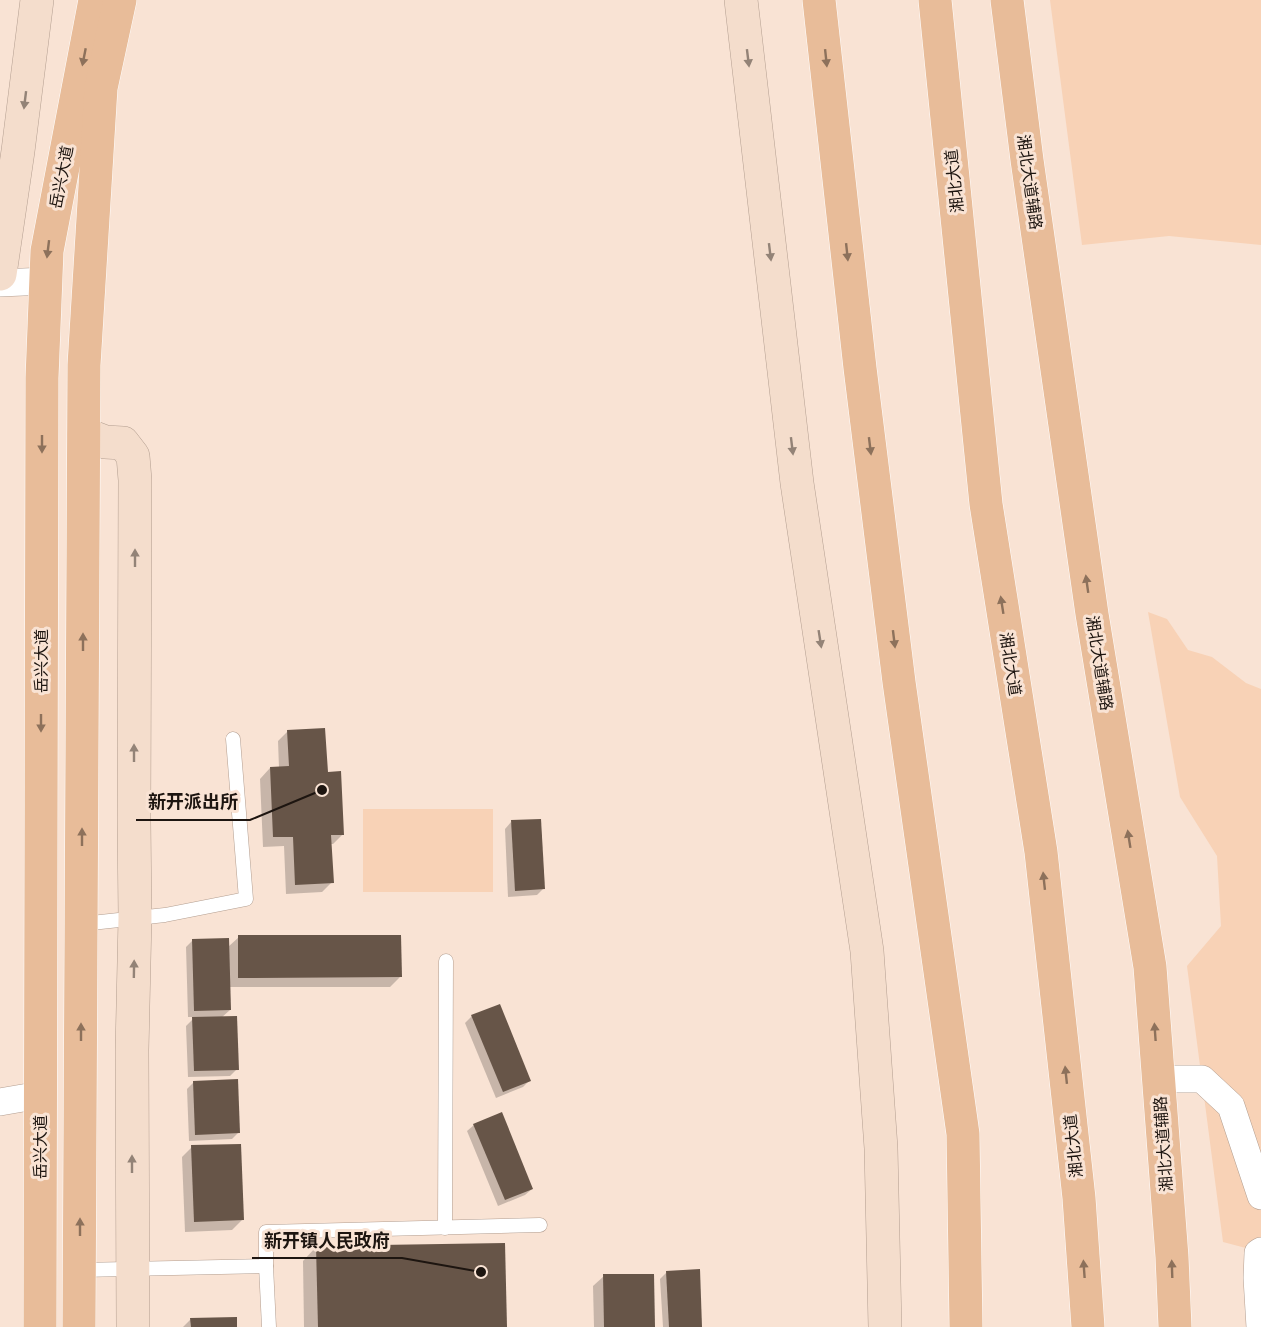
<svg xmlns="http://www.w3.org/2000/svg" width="1261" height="1327" font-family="'PT Sans Narrow','Noto Sans SC',sans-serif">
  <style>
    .green { fill: #f8d2b6 }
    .shadow { fill: #0003 }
    .building { fill: #675548 }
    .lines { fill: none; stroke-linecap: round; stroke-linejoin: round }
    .lane-casing { stroke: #b39e90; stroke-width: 15 }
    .street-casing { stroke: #b39e90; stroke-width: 28 }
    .secondary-casing { stroke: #b39e90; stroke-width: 34 }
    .primary-casing { stroke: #fff; stroke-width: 34 }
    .lane { stroke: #fff; stroke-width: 14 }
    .street { stroke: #fff; stroke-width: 27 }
    .secondary { stroke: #f4ddcc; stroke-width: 33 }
    .primary { stroke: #e8bc99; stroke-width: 33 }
    .oneway { fill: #8d715b }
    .oneway2 { fill: #938377 }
    .labels { text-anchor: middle; stroke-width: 6; stroke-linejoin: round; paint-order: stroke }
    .street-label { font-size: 16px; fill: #1d1510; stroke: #f9e3d4 }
    .leader { fill: none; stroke: #1d1510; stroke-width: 2 }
    .callout-dot { fill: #1d1510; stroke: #f9e3d4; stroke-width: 2 }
    .callout-label { font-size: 18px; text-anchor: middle; font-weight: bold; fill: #1d1510; stroke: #f9e3d4; stroke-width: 6; stroke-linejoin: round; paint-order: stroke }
  </style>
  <rect width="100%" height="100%" fill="#f9e3d4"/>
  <g class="green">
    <polygon points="1050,0 1261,0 1261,245 1169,236 1082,245"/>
    <polygon points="1148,612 1167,619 1188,650 1212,657 1246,683 1261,689 1261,1252 1223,1242 1187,966 1221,926 1217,856 1180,797"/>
    <rect x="363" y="809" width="130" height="83"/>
  </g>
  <g class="shadow">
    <polygon points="288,731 326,773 343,834 333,844 330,844 332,882 322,892 286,894 284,846 263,847 260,779 270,768 279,768 278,741"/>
    <polygon points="511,822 544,888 537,895 508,897 505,829"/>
    <polygon points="239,937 400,977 390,987 229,987 230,1010 221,1018 237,1069 230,1076 188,1077 186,1026 195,1017 188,1017 186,947 193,940 228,947"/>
    <polygon points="472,1016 530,1080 523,1087 496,1098 465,1023"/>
    <polygon points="194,1082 238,1133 232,1139 189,1141 187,1089"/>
    <polygon points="474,1125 532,1189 525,1195 498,1206 467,1131"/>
    <polygon points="192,1147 242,1220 232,1230 185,1232 182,1157"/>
    <polygon points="316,1247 505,1327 304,1327 303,1261"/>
    <polygon points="667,1272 701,1327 663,1327 660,1279"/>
    <polygon points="604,1276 654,1327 594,1327 593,1286"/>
    <polygon points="191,1319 236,1327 183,1327"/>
  </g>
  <g class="building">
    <polygon points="325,728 328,772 341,771 344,835 331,835 334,883 295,885 293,837 273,837 270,767 289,766 287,730"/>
    <polygon points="541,819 545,889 515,891 511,820"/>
    <polygon points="238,935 401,935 402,977 238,978"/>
    <polygon points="229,938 231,1010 194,1011 192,939"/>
    <polygon points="500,1004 531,1081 503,1092 471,1015"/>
    <polygon points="237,1016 239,1070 194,1071 192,1017"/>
    <polygon points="238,1079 240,1133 195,1135 193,1081"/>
    <polygon points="502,1112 533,1189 505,1200 473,1124"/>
    <polygon points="241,1144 244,1220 194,1222 191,1145"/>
    <polygon points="505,1243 507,1327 318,1327 316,1246"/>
    <polygon points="700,1269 702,1327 669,1327 666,1271"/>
    <polygon points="603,1274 654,1274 655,1327 604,1327"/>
    <polygon points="237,1317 237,1327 191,1327 190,1318"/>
  </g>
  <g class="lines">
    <g class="lane-casing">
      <g id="lane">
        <polyline points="82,924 165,915 246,899 233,739"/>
        <polyline points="445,1228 446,961"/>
        <polyline points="266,1266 269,1327"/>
        <polyline points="80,1270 266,1266 266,1232 540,1225"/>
      </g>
    </g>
    <g class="street-casing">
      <g id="street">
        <polyline points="0,283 46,281"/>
        <polyline points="1158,1079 1202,1079 1231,1106 1261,1196"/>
        <polyline points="0,1102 40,1095"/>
        <polyline points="1260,1327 1257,1278 1258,1253 1261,1251"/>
      </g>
    </g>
    <g class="secondary-casing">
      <g id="secondary">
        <polyline points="741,0 797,483 867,951 881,1148 885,1327"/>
        <polyline points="0,274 18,151 37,0"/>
        <polyline points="84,434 105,442 123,443 133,456 135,480 134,820 135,918 132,1050 133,1327"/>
      </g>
    </g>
    <g class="primary-casing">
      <g id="primary">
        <polyline points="819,0 860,368 899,682 963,1134 966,1327"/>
        <polyline points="935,0 986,504 1041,852 1079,1198 1088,1327"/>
        <polyline points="1007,0 1027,160 1092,614 1150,967 1172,1257 1175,1327"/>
        <polyline points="40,1327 42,378 47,251 95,0"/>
        <polyline points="79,1327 84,365 101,88 120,0"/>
      </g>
    </g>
    <use href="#lane" class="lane"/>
    <use href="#street" class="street"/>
    <use href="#secondary" class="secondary"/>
    <use href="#primary" class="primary"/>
  </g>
  <defs><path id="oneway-solid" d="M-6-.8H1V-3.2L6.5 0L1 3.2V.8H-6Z" transform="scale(1.5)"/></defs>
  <g class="oneway">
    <use href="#oneway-solid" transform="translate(84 57) rotate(101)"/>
    <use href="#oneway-solid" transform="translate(826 58) rotate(84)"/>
    <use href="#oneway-solid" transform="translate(48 249) rotate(97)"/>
    <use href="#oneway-solid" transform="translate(847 252) rotate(84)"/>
    <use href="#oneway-solid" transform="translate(42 444) rotate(90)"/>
    <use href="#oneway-solid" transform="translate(870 446) rotate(83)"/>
    <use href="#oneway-solid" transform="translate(1087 584) rotate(-98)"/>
    <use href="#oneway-solid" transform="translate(1002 605) rotate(-99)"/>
    <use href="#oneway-solid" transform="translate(894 639) rotate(83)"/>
    <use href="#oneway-solid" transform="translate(83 642) rotate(-90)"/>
    <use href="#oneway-solid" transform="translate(41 723) rotate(90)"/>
    <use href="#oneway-solid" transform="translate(82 837) rotate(-90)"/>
    <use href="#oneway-solid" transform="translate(1129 839) rotate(-99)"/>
    <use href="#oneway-solid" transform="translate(1044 881) rotate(-96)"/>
    <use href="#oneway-solid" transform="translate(81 1032) rotate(-90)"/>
    <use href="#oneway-solid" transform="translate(1155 1032) rotate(-94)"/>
    <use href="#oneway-solid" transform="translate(1066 1075) rotate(-96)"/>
    <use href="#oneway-solid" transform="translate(80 1227) rotate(-90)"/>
    <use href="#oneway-solid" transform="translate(1084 1269) rotate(-94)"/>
    <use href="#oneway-solid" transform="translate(1172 1269) rotate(-92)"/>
  </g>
  <g class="oneway2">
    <use href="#oneway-solid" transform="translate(748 58) rotate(83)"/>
    <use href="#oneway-solid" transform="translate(25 100) rotate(97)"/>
    <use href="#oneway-solid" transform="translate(770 252) rotate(83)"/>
    <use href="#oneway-solid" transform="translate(792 446) rotate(83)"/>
    <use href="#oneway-solid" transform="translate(135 558) rotate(-90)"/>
    <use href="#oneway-solid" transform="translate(820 639) rotate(81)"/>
    <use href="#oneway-solid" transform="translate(134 753) rotate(-90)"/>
    <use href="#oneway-solid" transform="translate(134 969) rotate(-89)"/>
    <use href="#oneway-solid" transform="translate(132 1164) rotate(-90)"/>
  </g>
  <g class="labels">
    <g class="street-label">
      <text transform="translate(61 177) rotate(-79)" y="6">岳兴大道</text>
      <text transform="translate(954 181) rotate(-96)" y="6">湘北大道</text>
      <text transform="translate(1030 182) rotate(82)" y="6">湘北大道辅路</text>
      <text transform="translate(41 661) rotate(-90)" y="6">岳兴大道</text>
      <text transform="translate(1100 663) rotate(81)" y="6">湘北大道辅路</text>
      <text transform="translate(1011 664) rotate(81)" y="6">湘北大道</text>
      <text transform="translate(1163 1144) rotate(-94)" y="6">湘北大道辅路</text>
      <text transform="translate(1073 1146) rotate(-96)" y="6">湘北大道</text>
      <text transform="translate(40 1147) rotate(-90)" y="6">岳兴大道</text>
    </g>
  </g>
  <path class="leader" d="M322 790L250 820H136M481 1272L402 1258H252"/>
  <g class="callout-dot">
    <circle cx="322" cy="790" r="6"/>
    <circle cx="481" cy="1272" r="6"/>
  </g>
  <g class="callout-label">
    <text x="193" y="808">新开派出所</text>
    <text x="327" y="1247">新开镇人民政府</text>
  </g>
</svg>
